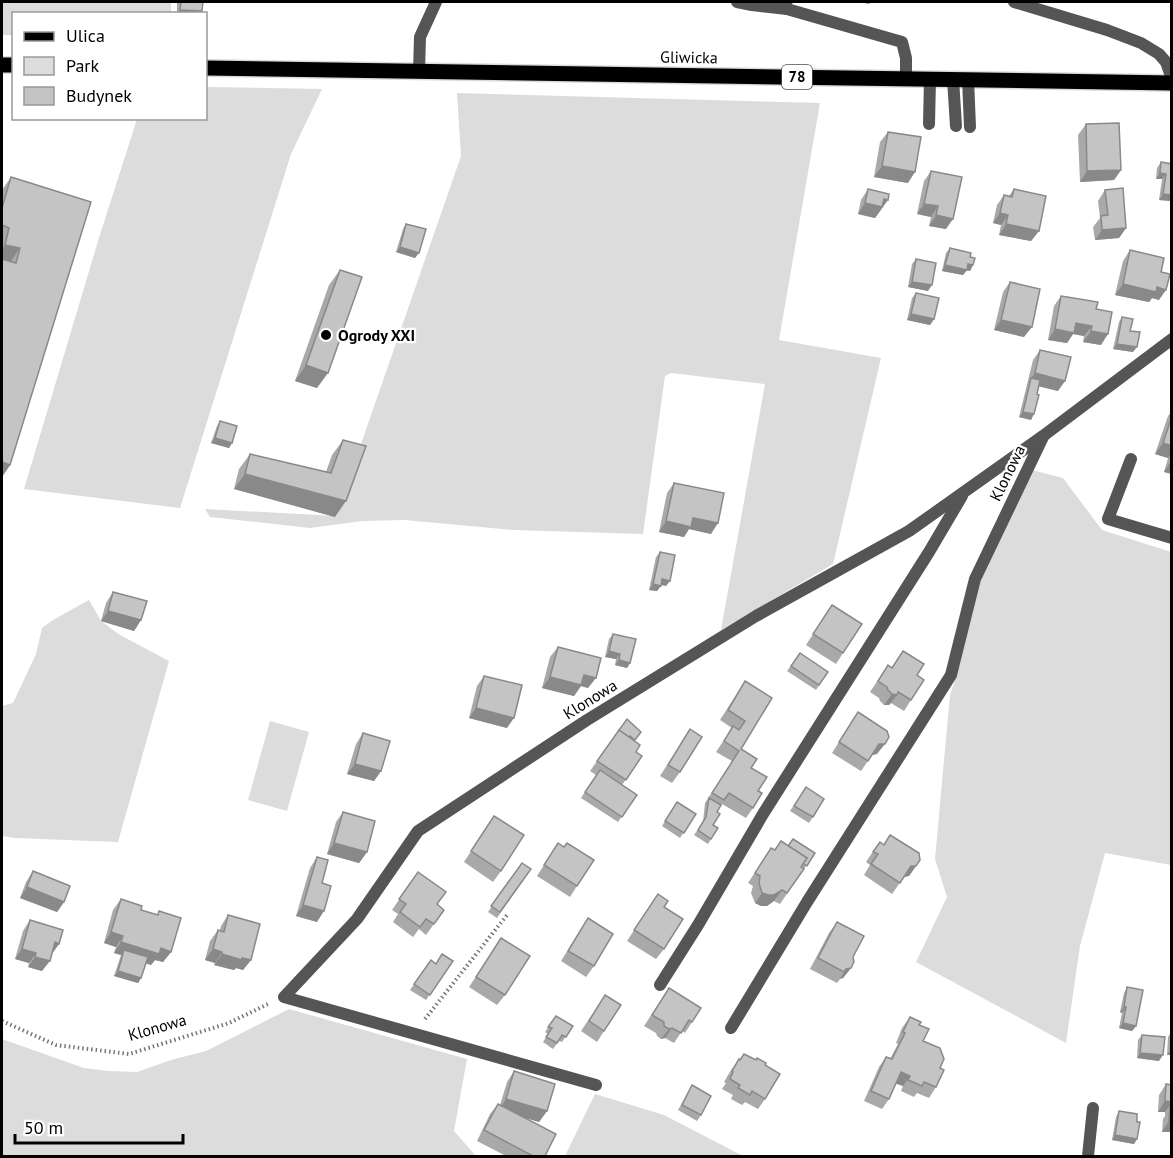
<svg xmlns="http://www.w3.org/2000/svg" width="1173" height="1158" font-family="'PT Sans',sans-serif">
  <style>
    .green { fill: #dcdcdc }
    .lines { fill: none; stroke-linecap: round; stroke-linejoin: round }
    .primary-casing { stroke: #dbdbdb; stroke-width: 18 }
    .path { stroke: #777; stroke-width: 4; stroke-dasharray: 1.5 3; stroke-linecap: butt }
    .lane { stroke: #555; stroke-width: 12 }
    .street { stroke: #555; stroke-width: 12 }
    .primary { stroke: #000; stroke-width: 15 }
    .wall { fill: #a9a9a9 }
    .shaded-wall { fill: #898989 }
    .building { fill: #c4c4c4; stroke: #898989; stroke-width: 1.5 }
    .poi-dot { fill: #000; stroke: #fff; stroke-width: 2 }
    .labels { text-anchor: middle; stroke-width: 4.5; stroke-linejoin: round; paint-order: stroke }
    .shield { fill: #fff; stroke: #4c4c4c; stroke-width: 1.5 }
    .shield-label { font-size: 15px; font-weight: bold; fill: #000 }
    .street-label { font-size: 16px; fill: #000; stroke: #fff }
    .poi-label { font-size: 16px; font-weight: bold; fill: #000; stroke: #fff; text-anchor: start }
  </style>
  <rect width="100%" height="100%" fill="#fff"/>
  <g class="green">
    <polygon points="2,2 171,2 171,13 14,14 13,35 2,35"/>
    <polygon points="206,87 322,89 291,154 180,508 24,489 98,241 137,119 206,118"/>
    <polygon points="457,93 820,103 779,340 881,358 833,564 721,630 765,384 671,373 665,376 643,534 514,530 405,520 362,521 310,528 210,517 205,509 336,516 461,156"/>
    <polygon points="1032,470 1063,478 1102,530 1171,552 1171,865 1105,853 1080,946 1066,1043 916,962 947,897 935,859 950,695 959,668 983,572"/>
    <polygon points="89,600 101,621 120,635 169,661 118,842 15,838 2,836 2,706 13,703 36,654 42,628 53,620"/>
    <polygon points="270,721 309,732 287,811 248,800"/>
    <polygon points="289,1009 467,1059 454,1131 476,1156 2,1156 2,1039 84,1068 108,1071 137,1072 171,1060 206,1051"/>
    <polygon points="595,1094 664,1115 743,1156 565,1156"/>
  </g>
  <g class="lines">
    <g class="primary-casing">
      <g id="primary">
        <polyline points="2,65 14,65"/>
        <polyline points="206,68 1172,83"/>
      </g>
    </g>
    <g class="path">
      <polyline points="425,1019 507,915"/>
      <polyline points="2,1021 56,1045 129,1054 229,1023 270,1003"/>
    </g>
    <g class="lane">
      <polyline points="953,79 956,126"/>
      <polyline points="968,79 970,127"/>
      <polyline points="929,124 930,79"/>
      <polyline points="1131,459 1108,519 1172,538"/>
    </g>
    <g class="street">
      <polyline points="737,2 752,5 787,9"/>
      <polyline points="786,2 787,9 902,42 906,58 906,78"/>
      <polyline points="1014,2 1107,30 1141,43 1159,54 1166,62 1172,79"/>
      <polyline points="419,72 420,37 436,2"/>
      <polyline points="660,985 698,925 763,814 929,552 962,496"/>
      <polyline points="731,1028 807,902 951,675 975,579 1043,437"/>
      <polyline points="596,1085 284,997 357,919 418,831 587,720 756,616 909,531 1043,436 1172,339"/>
      <polyline points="1088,1156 1093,1108"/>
    </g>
    <use href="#primary" class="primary"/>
  </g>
  <g class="wall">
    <polygon points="177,2 203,2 202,11 201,14 177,14"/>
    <polygon points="1086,124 1121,170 1114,180 1080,182 1078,135"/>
    <polygon points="888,132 908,183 874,177 880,142"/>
    <polygon points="1161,162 1172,164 1172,201 1159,200 1162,179 1156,179 1157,168"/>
    <polygon points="931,171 946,229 929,226 931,217 917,214 924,181"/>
    <polygon points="11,177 91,202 10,465 2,477 2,190"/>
    <polygon points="868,189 881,211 880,211 875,218 858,214 861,200"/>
    <polygon points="1014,189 1039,231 1031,241 999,235 1001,225 993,223 997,205 1004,195 1009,196"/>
    <polygon points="1105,190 1126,228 1119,238 1095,240 1093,227 1100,218 1098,201"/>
    <polygon points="406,224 415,258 396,252 403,229"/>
    <polygon points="950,248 970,257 973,265 970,271 967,270 963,275 942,271 946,253"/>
    <polygon points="1130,250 1161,272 1159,300 1152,298 1149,302 1115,295 1123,261"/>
    <polygon points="916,259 928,291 908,287 912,264"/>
    <polygon points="340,270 317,388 295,381 329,285"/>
    <polygon points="1010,282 1024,337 994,330 1003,292"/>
    <polygon points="916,293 934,319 930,325 907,320 912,298"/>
    <polygon points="1061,296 1096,309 1101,345 1083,342 1084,336 1073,334 1067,343 1048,340 1054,306"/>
    <polygon points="1122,317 1130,331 1133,352 1113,349 1119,322"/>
    <polygon points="1040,350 1058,391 1039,386 1031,420 1019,417 1033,360"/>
    <polygon points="1172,411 1172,474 1164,472 1168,458 1155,454 1168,416"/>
    <polygon points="220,421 232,443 229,448 211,443 217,426"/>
    <polygon points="343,440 335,517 234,489 239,469 250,454 326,472 332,455"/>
    <polygon points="674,483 711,534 689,529 684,537 659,532 667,493"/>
    <polygon points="660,552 666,586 661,585 657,591 649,590 656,557"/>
    <polygon points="113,592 141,620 134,631 101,621 106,603"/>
    <polygon points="832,605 843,653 836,664 806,645"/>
    <polygon points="613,634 630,663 627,668 615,665 616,659 605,657 609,639"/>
    <polygon points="558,647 588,688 581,686 574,696 542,688 550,657"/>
    <polygon points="800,653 828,672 816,690 787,671"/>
    <polygon points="888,665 892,667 917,675 911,700 904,711 891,703 889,705 884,705 880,701 879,698 870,692"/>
    <polygon points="484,676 507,728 469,718 477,686"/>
    <polygon points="745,681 772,698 741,749 751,768 758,791 753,808 746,818 722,804 717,812 713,825 718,828 708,844 694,835 703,822 705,803 732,761 716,752 732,728 720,720"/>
    <polygon points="858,712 877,754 872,755 861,771 832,753"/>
    <polygon points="627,719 635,741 636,752 642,756 622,785 637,795 618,822 581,798 596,775 590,771"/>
    <polygon points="690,729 680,772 672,783 660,776"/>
    <polygon points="363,733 381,771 374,781 347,774 356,744"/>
    <polygon points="806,787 824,799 809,823 790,811"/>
    <polygon points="677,802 696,814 680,838 662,826"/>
    <polygon points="343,812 367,852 359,863 327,854 336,822"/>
    <polygon points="494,816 501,871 493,882 464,862"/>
    <polygon points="890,835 916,866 909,876 904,877 892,894 864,875 870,865 866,862 872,853 880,842 883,845"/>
    <polygon points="558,843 577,886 570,897 537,876"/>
    <polygon points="788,846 815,853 780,904 774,901 767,906 761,906 755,903 751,893 753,886 748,883 771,848 775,850"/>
    <polygon points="317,857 322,883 317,922 296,916 310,868"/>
    <polygon points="522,863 531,869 497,918 488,912"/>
    <polygon points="33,871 64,902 57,912 20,898 26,882"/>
    <polygon points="418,872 437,904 444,910 426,935 419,929 413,937 393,922 398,914 392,910"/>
    <polygon points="658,894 664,907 664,949 656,959 627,941"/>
    <polygon points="121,899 141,910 157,915 159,911 171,952 163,962 155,960 151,965 146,963 141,978 138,983 114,976 121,955 114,953 116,947 104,943 113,910"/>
    <polygon points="228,915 251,960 243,970 236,968 234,970 214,965 215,963 205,960 210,941 218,930 220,930 221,926"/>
    <polygon points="588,918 594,966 586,977 561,961"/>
    <polygon points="30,920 52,954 42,971 28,967 29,963 15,959 23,931"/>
    <polygon points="837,922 853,957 851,968 843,978 840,979 837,983 810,969 829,933"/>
    <polygon points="501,938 505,995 497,1005 469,987"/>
    <polygon points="431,960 436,964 453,961 426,1000 410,990"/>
    <polygon points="1127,987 1136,1026 1132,1031 1119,1028 1122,1013 1120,1012 1124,993"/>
    <polygon points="669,988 692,1022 685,1033 682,1031 674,1043 665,1038 661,1039 657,1036 656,1033 644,1026"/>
    <polygon points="605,995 604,1031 597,1042 581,1031"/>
    <polygon points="556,1016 573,1026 562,1042 559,1041 553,1049 543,1042 548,1034 545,1032"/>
    <polygon points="910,1017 919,1025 923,1041 940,1068 936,1087 929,1098 917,1093 914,1097 901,1091 903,1086 896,1083 889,1099 882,1109 864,1101 879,1067 886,1057 890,1059 898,1044 896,1043 902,1028"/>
    <polygon points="1172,1031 1172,1055 1167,1055 1168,1037"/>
    <polygon points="1142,1035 1159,1061 1137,1058 1138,1040"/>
    <polygon points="744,1054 765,1065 765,1099 758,1109 745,1102 742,1105 731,1099 733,1095 722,1089 726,1083 724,1082 731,1070"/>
    <polygon points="514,1071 547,1111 539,1122 523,1117 545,1156 506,1156 477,1141 490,1114 498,1104 500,1105 507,1082"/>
    <polygon points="1166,1084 1172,1085 1172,1132 1162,1132 1163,1119 1165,1116 1165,1112 1158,1112 1159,1095"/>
    <polygon points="692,1085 701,1115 697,1121 678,1110"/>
    <polygon points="1119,1111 1137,1122 1137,1139 1134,1144 1112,1140 1116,1117"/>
  </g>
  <g class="shaded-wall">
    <polygon points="859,2 871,2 869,4"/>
    <polygon points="180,10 202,11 201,14 178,14"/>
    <polygon points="882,166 915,172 908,183 874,177"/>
    <polygon points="1121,170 1114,180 1080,182 1087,171"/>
    <polygon points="1160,173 1166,174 1162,179 1156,179"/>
    <polygon points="1163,194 1172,195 1172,201 1159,200"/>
    <polygon points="884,199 888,200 875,218 858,214 865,203"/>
    <polygon points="924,204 938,206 931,217 917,214"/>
    <polygon points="1000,213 1008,215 1001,225 993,223"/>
    <polygon points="936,215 953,219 946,229 929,226"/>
    <polygon points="1006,224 1039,231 1031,241 999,235"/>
    <polygon points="1126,228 1119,238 1095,240 1102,230"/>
    <polygon points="5,245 20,248 6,268 2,267 2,249"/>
    <polygon points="400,247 419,253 415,258 396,252"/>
    <polygon points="968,264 973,265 970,271 965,270"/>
    <polygon points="945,265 967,270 963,275 942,271"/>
    <polygon points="912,282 932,285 928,291 908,287"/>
    <polygon points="1123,284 1157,287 1166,290 1159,300 1152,298 1149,302 1115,295"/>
    <polygon points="911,314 934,319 930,325 907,320"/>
    <polygon points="1001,320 1032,327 1024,337 994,330"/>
    <polygon points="1076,323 1092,326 1084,336 1073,334 1067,343 1048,340 1055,329"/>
    <polygon points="1091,331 1108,334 1101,345 1083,342"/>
    <polygon points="1117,344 1137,347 1133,352 1113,349"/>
    <polygon points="306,365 328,373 317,388 295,381"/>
    <polygon points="1035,373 1065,381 1058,391 1029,384 1031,378 1027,384"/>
    <polygon points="1023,412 1034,414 1031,420 1019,417"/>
    <polygon points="215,438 232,443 229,448 211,443"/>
    <polygon points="1163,443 1172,446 1172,453 1168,458 1155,454"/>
    <polygon points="1171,461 1172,461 1172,474 1164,472"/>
    <polygon points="2,462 10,465 2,477"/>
    <polygon points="245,474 346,501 335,517 234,489"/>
    <polygon points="693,518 718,523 711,534 689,529 684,537 659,532 666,521"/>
    <polygon points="662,579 670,581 666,586 659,584"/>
    <polygon points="653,584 661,586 657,591 649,590"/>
    <polygon points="108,611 141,620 134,631 101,621"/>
    <polygon points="609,651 620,654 616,659 605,657"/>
    <polygon points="619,660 630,663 627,668 615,665"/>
    <polygon points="584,675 596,678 588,688 581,686 574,696 542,688 550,677"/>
    <polygon points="892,694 897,695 889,705 884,705"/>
    <polygon points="476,708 514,718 507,728 469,718"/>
    <polygon points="879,744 885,744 877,754 872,755"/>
    <polygon points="355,764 381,771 374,781 347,774"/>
    <polygon points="334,843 367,852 359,863 327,854"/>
    <polygon points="911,866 916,866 909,876 903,877"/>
    <polygon points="27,887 64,902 57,912 20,898"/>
    <polygon points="782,890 774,901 767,906 761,906 755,903 762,893"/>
    <polygon points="303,905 324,911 317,922 296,916"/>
    <polygon points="111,932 123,936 116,947 104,943"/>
    <polygon points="55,942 59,944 52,954"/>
    <polygon points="121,942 161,948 171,952 163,962 155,960 151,965 122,956 124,950 121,955 114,953"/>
    <polygon points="22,949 36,953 29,963 15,959"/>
    <polygon points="213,949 222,952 215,963 205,960"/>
    <polygon points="222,954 242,958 251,960 243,970 236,968 234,970 214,965"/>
    <polygon points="35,957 50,961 42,971 28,967"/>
    <polygon points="851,968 843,978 840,979 846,969"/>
    <polygon points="118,971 141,978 138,983 114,976"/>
    <polygon points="1124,1007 1126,1007 1122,1013 1120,1012"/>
    <polygon points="1123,1023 1136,1026 1132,1031 1119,1028"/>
    <polygon points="672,1028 665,1038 661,1039 669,1029"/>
    <polygon points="1172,1048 1172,1055 1167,1055"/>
    <polygon points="1140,1053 1163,1055 1159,1061 1137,1058"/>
    <polygon points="901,1072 910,1076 903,1086 894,1083"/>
    <polygon points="506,1099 547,1111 539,1122 499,1110"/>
    <polygon points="1165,1101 1172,1102 1172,1103 1165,1112 1158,1112"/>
    <polygon points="1169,1121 1172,1121 1172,1132 1162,1132"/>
    <polygon points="1115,1135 1137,1139 1134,1144 1112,1140"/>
  </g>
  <g class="building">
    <polygon points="181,2 203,2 202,11 180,10"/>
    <polygon points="1119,123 1121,170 1087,171 1086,124"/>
    <polygon points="888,132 921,137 915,172 882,166"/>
    <polygon points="1161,162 1172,164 1172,195 1163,194 1166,174 1160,173"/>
    <polygon points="931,171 962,177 953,219 936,215 938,206 924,204"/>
    <polygon points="11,177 91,202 10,465 2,462 2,259 16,263 20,248 5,245 9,228 2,225 2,208"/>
    <polygon points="1123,188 1126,228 1102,230 1101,216 1108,215 1105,190"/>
    <polygon points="868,189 889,194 888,200 884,199 882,207 865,203"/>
    <polygon points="1014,189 1046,196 1039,231 1006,224 1008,215 1000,213 1004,195 1012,197"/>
    <polygon points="406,224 426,229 419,253 400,247"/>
    <polygon points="950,248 971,253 970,257 975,258 973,265 968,264 967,270 945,265"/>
    <polygon points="1130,250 1164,258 1161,272 1170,274 1166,290 1157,287 1156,292 1123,284"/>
    <polygon points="916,259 936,263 932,285 912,282"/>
    <polygon points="340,270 362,277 328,373 306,365"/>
    <polygon points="1010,282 1040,289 1032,327 1001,320"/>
    <polygon points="916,293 939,298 934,319 911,314"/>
    <polygon points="1061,296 1098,302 1096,309 1112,312 1108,334 1091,331 1092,326 1076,323 1074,333 1055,329"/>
    <polygon points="1122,317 1133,319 1130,331 1140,332 1137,347 1117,344"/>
    <polygon points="1040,350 1071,357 1065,381 1035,373"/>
    <polygon points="1031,378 1040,380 1037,394 1039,395 1034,414 1023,412"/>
    <polygon points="1172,416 1172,446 1163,443"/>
    <polygon points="220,421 237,426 232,443 215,438"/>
    <polygon points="343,440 366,446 346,501 245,474 250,454 331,473"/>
    <polygon points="674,483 724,493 718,523 693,518 691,527 666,521"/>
    <polygon points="660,552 675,555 670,581 662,579 661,586 653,584"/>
    <polygon points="113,592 147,601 141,620 108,611"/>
    <polygon points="832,605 862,624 843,653 813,634"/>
    <polygon points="613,634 636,639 630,663 619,660 620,654 609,651"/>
    <polygon points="558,647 601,658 596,678 584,675 581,685 550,677"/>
    <polygon points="903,651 924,664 917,675 924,680 911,700 898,692 897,695 892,694 888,690 887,687 878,681 888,665 892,668"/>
    <polygon points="800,653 828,672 819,685 791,666"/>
    <polygon points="484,676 522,685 514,718 476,708"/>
    <polygon points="745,681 772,698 741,749 757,759 751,768 767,777 758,791 762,793 753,808 729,793 724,800 712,793 739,751 724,741 733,726 739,730 745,721 728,710"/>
    <polygon points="858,712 887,731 889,737 885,744 879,744 868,761 839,742"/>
    <polygon points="627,719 641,732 635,740 630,736 629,737 619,730"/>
    <polygon points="690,729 702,737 680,772 668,765"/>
    <polygon points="619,730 640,745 636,752 642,756 626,780 597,761"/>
    <polygon points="363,733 390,741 381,771 355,764"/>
    <polygon points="600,770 637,795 622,817 585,792"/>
    <polygon points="806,787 824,799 813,817 794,806"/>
    <polygon points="709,798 721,805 717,812 720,814 713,825 718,828 711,839 698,830 706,817"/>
    <polygon points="677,802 696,814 684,833 665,821"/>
    <polygon points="343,812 375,821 367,852 334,843"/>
    <polygon points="494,816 524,835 501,871 471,851"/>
    <polygon points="890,835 919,853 920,860 916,866 911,866 900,883 871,864 878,854 873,852 880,842 884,845"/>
    <polygon points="793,839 815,853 807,866 803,863 807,858 788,846"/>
    <polygon points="781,841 807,858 801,867 804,869 787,893 782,890 774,895 768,895 762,893 759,883 760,876 755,873 771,848 775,850"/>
    <polygon points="558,843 564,847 567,843 594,860 577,886 544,865"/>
    <polygon points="317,857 328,860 322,883 331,886 324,911 303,905"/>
    <polygon points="522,863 531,869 500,912 491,906"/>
    <polygon points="33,871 70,886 64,902 27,887"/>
    <polygon points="418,872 446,892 437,904 444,910 434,924 426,919 420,927 400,912 406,904 399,899"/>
    <polygon points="658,894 668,901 664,907 683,919 664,949 634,930"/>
    <polygon points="121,899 142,906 141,910 158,915 159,911 181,918 171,952 161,948 159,954 121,942 123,936 111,932"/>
    <polygon points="228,915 260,924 251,960 242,958 242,960 222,954 222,952 213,949 218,930 224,932"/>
    <polygon points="588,918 613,934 594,966 568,951"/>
    <polygon points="30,920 63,930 59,944 55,942 50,961 35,957 36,953 22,949"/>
    <polygon points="837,922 864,936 853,957 854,962 851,968 846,969 844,972 818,958"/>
    <polygon points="501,938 530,956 505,995 476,977"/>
    <polygon points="124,950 148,957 141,978 118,971"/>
    <polygon points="442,954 453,961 430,995 414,984 431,960 436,964"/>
    <polygon points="1127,987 1143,990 1136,1026 1123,1023 1126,1007 1124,1007"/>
    <polygon points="669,988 701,1008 692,1022 689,1020 681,1033 672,1028 669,1029 664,1026 664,1022 652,1015"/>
    <polygon points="605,995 621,1005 604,1031 589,1021"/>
    <polygon points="556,1016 573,1026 566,1037 562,1035 557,1043 546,1037 552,1028 548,1027"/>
    <polygon points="910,1017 921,1022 919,1025 929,1029 923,1041 940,1048 944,1059 940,1068 944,1070 936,1087 924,1082 922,1086 908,1080 910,1076 901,1072 889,1099 871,1091 886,1057 892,1059 905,1033 903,1032"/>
    <polygon points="1142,1035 1165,1037 1163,1055 1140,1053"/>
    <polygon points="744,1054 756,1060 757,1058 766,1063 765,1065 780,1074 765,1099 752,1091 750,1095 738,1088 740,1085 730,1079 733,1072 732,1071 739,1059 740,1060"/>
    <polygon points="514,1071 555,1084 547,1111 506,1099"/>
    <polygon points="1166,1084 1172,1085 1172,1102 1165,1101"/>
    <polygon points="692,1085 711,1096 701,1115 682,1105"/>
    <polygon points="498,1104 556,1134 545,1156 533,1156 484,1130"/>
    <polygon points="1170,1108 1172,1108 1172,1121 1169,1121"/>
    <polygon points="1119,1111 1137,1114 1137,1122 1140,1122 1137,1139 1115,1135"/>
  </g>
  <circle class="poi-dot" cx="326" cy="335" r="6"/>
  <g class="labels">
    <rect class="shield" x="782" y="65" width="30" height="24" rx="4.5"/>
    <g class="shield-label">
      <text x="797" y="82">78</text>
    </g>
    <g class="street-label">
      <text transform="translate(689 57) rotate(1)" y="6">Gliwicka</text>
      <text transform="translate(1007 473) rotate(-64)" y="6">Klonowa</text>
      <text transform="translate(590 699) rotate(-32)" y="6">Klonowa</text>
      <text transform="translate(157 1027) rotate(-16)" y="6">Klonowa</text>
    </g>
    <g class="poi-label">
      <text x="338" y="341">Ogrody XXI</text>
    </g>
  </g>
  <rect width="1173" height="1158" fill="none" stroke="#000000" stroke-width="6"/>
  <rect x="12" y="12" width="195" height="108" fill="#ffffff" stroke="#999999" stroke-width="1.5"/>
  <rect x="24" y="32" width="30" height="9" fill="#000000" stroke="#999999" stroke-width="1.5"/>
  <text x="66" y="42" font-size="18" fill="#000000">Ulica</text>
  <rect x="24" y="57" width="30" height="18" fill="#dcdcdc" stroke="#999999" stroke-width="1.5"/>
  <text x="66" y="72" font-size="18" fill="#000000">Park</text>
  <rect x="24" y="87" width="30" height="18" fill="#c4c4c4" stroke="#999999" stroke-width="1.5"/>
  <text x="66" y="102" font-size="18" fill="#000000">Budynek</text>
  <path d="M15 1134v9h168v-9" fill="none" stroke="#000000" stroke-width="3"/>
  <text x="24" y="1134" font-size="18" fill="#000000" stroke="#ffffff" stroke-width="4.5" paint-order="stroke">50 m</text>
</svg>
